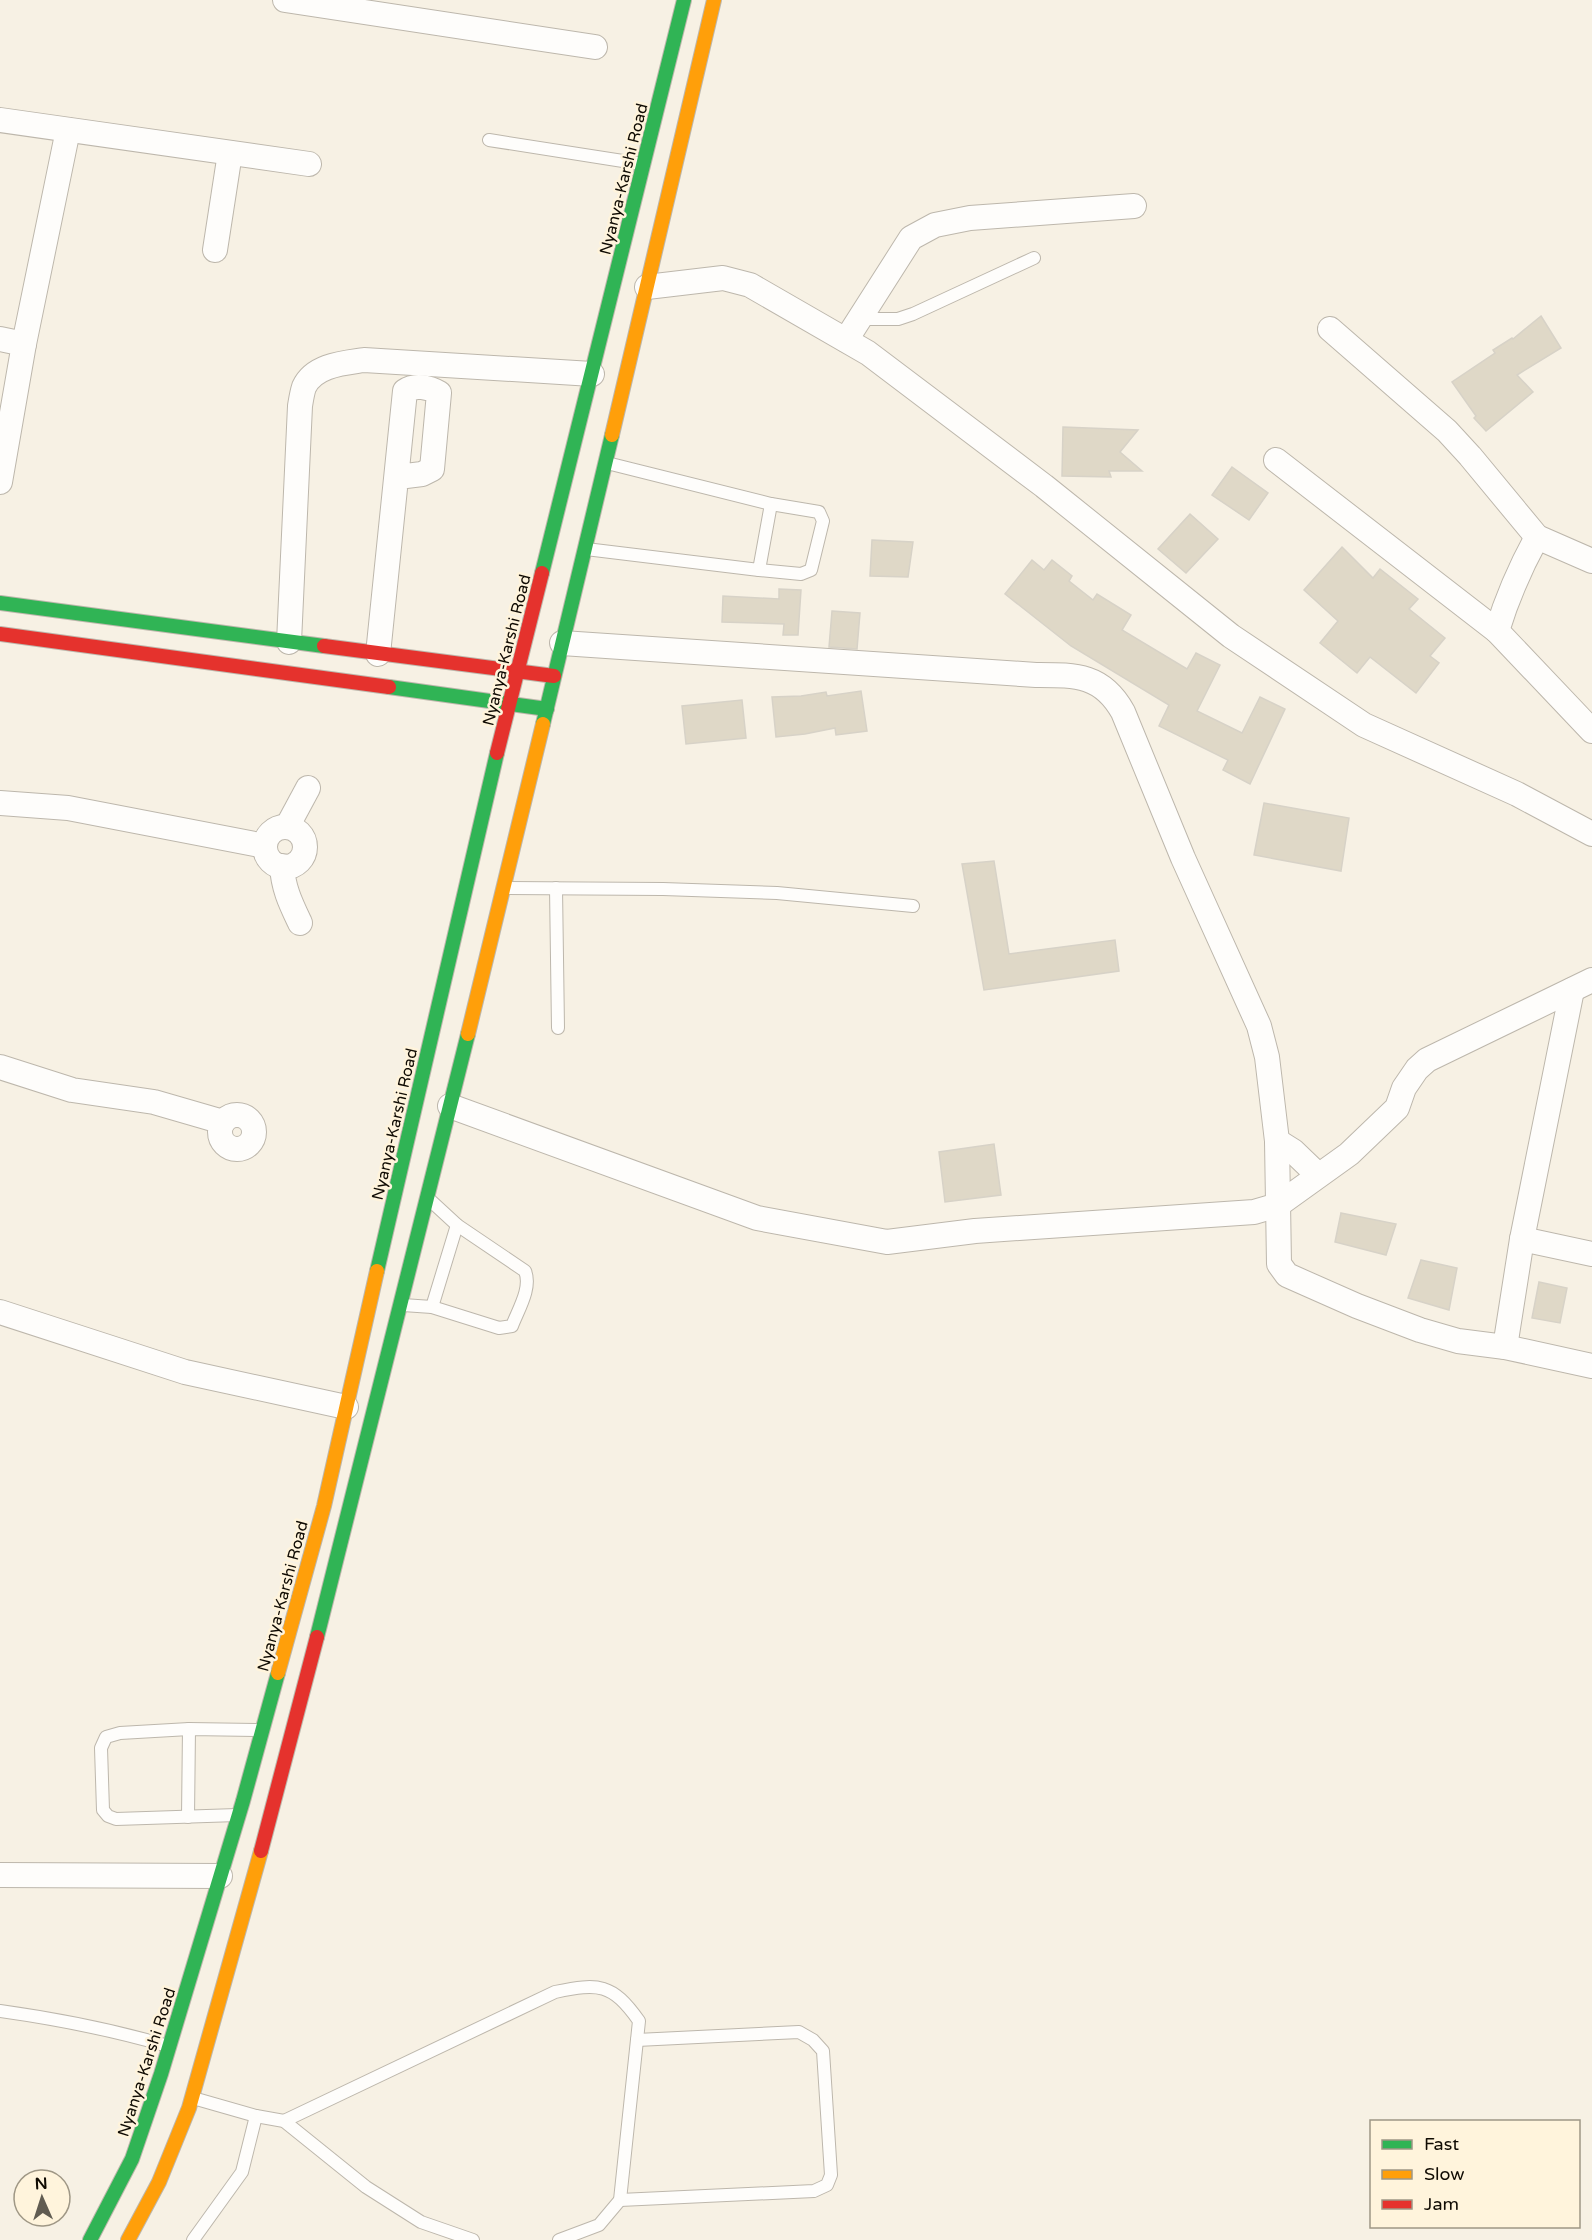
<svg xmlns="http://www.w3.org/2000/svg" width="1592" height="2240" font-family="'Varela Round',sans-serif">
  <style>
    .building { fill: #dfd8c7; stroke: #d7d2c7; stroke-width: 1.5 }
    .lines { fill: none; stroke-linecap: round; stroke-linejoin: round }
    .lane-casing { stroke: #bdb7ac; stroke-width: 14 }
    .street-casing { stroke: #bdb7ac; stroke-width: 26 }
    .fast-casing { stroke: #bdb7ac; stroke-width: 16 }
    .slow-casing { stroke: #bdb7ac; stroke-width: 16 }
    .jam-casing { stroke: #bdb7ac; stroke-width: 16 }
    .lane { stroke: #fefdfb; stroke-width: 12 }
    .street { stroke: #fefdfb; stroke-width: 24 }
    .fast { stroke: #30b455; stroke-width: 14 }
    .slow { stroke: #ff9f0a; stroke-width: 14 }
    .jam { stroke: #e5322d; stroke-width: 14 }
    .labels { text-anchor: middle; stroke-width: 5; stroke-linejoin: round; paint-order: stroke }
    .street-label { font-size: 16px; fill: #100b03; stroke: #fff4dc }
  </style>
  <rect width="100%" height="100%" fill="#f7f1e4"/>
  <g class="building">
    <polygon points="1541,316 1561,348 1517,375 1533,392 1486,431 1474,418 1476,416 1452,382 1495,353 1493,350 1512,338 1513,339"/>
    <polygon points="1063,427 1138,430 1120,452 1142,471 1109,471 1111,477 1062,476"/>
    <polygon points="1232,467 1268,493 1249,520 1212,495"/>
    <polygon points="1190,514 1218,539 1186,573 1158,549"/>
    <polygon points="872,540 913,542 908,577 870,576"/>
    <polygon points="1342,547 1373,578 1380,569 1418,599 1409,609 1445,638 1430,656 1439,663 1416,693 1370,657 1357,673 1320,643 1338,621 1304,590"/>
    <polygon points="1032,560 1044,570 1052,560 1072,576 1069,581 1093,600 1097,594 1131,615 1122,630 1187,669 1196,653 1220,665 1197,711 1242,733 1260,697 1285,709 1250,784 1223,770 1228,760 1159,726 1169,705 1071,646 1005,594"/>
    <polygon points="779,589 801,590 798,635 783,635 784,624 722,622 723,596 779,599"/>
    <polygon points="832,611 860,613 857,649 829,647"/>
    <polygon points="861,691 867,731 836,735 835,728 805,734 776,737 772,697 801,696 826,692 827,696"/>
    <polygon points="742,700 746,738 686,744 682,706"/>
    <polygon points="1264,803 1349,818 1341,871 1254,855"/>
    <polygon points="994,861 1009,954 1115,940 1119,971 984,990 962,864"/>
    <polygon points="994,1144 1001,1195 945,1202 939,1152"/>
    <polygon points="1341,1213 1396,1224 1386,1255 1335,1242"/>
    <polygon points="1421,1260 1457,1268 1449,1310 1408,1298"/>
    <polygon points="1539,1282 1567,1288 1560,1323 1532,1318"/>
  </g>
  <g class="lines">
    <g class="lane-casing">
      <g id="lane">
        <polyline points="489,140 642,164"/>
        <polyline points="859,319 898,319 913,314 1034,258"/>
        <polyline points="586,549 759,570 771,504 607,463"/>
        <polyline points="759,570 801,574 811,570 823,521 819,512 771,504"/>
        <polyline points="504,888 663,889 777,893 913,906"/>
        <polyline points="556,888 558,1028"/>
        <path d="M 403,1305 L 432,1307 L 499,1328 L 512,1326 C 518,1310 532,1288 525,1271 L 457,1225 L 431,1201"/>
        <polyline points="432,1307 457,1225"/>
        <polyline points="237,1815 116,1819 108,1816 103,1810 101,1748 106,1737 120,1733 189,1729 262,1730"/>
        <polyline points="188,1817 189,1729"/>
        <path d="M 0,2011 C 57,2019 113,2030 168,2046"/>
        <polyline points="193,2098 256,2116 284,2121 366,2187 421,2222 473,2240"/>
        <path d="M 284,2121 L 555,1992 C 599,1983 612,1983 639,2021 L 620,2200 L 599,2225 L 559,2240"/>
        <polyline points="620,2200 814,2191 827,2185 831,2175 823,2051 813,2040 799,2032 637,2040"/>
        <polyline points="193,2240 242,2172 256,2116"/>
      </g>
    </g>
    <g class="street-casing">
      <g id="street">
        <polyline points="285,0 595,47"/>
        <polyline points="0,120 309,164"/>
        <polyline points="215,250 230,153"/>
        <polyline points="647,287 723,278 750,285 868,353 1044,486 1231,636 1364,725 1517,794 1592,834"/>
        <polyline points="1330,329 1447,431 1470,456 1537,537 1592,561"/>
        <polyline points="0,339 24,344"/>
        <polyline points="846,340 911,238 935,225 970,218 1134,206"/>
        <polyline points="1276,460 1497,631"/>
        <polyline points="0,482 24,344 68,130"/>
        <path d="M 1537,537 C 1520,568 1507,598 1497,631 L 1592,731"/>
        <path d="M 289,642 L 300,406 C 301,400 302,393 304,387 C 314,365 344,363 364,360 L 592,374"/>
        <path d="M 562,643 L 1036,675 C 1075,675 1102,674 1123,712 L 1183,858 L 1259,1026 L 1267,1057 L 1277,1141 L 1279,1264 L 1287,1275 L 1357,1306 L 1420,1330 L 1458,1341 L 1505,1347 L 1592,1366"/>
        <path d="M 378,654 L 405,391 C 415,384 429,387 439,393 L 432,469 L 422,474 L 398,477"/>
        <polyline points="0,803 68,808 265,846"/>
        <polyline points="287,827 308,788"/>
        <circle cx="285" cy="847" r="20"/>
        <path d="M 282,866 C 283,888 291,904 300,923"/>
        <polyline points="0,1067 72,1090 154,1102 223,1122"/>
        <polyline points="450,1106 757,1218 887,1242 975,1231 1254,1212 1278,1205 1349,1154 1397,1108 1404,1088 1417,1069 1427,1060 1592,980"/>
        <circle cx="237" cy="1132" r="17"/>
        <polyline points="1277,1141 1293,1151 1318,1175"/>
        <polyline points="1522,1239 1592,1254"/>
        <polyline points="0,1312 185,1372 346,1407"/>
        <polyline points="1505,1347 1522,1239 1572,990"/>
        <polyline points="0,1875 220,1876"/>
      </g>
    </g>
    <g class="fast-casing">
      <g id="fast">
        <polyline points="542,573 684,0"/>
        <polyline points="0,603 324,646"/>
        <polyline points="389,687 547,709"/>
        <polyline points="543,724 612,435"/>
        <polyline points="377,1271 497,753"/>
        <polyline points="317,1637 468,1034"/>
        <polyline points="90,2240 132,2159 161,2074 243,1801 278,1673"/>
      </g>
    </g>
    <g class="slow-casing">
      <g id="slow">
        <polyline points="612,435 714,0"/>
        <polyline points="468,1034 543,724"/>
        <polyline points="278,1673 324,1506 377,1271"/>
        <polyline points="128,2240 159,2182 189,2108 261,1851"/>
      </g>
    </g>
    <g class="jam-casing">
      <g id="jam">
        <polyline points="0,634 389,687"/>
        <polyline points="324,646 554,676"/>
        <polyline points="497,753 542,573"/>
        <polyline points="261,1851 317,1637"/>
      </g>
    </g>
    <use href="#lane" class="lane"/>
    <use href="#street" class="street"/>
    <use href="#fast" class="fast"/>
    <use href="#slow" class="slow"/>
    <use href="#jam" class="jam"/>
  </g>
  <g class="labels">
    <g class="street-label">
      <text transform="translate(623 179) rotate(-76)" y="6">Nyanya-Karshi Road</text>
      <text transform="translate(506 650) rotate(-76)" y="6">Nyanya-Karshi Road</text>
      <text transform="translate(394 1124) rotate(-77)" y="6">Nyanya-Karshi Road</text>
      <text transform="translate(282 1596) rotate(-75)" y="6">Nyanya-Karshi Road</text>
      <text transform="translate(146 2062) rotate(-72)" y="6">Nyanya-Karshi Road</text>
    </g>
  </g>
  <rect x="1370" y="2120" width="210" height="108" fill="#fff4dc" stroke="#9f9785" stroke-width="1.5"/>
  <rect x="1382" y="2140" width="30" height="9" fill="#30b455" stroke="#9f9785" stroke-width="1.5"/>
  <text x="1424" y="2150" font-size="18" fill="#100b03">Fast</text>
  <rect x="1382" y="2170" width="30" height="9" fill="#ff9f0a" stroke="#9f9785" stroke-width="1.5"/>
  <text x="1424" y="2180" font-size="18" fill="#100b03">Slow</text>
  <rect x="1382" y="2200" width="30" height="9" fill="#e5322d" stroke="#9f9785" stroke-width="1.5"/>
  <text x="1424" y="2210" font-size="18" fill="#100b03">Jam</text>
  <g transform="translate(42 2198) rotate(357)"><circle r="28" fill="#fff4dc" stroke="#9f9785" stroke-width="1.5"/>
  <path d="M0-4.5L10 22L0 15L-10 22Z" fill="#615c52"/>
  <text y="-9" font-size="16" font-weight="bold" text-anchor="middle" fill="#100b03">N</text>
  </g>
</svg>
